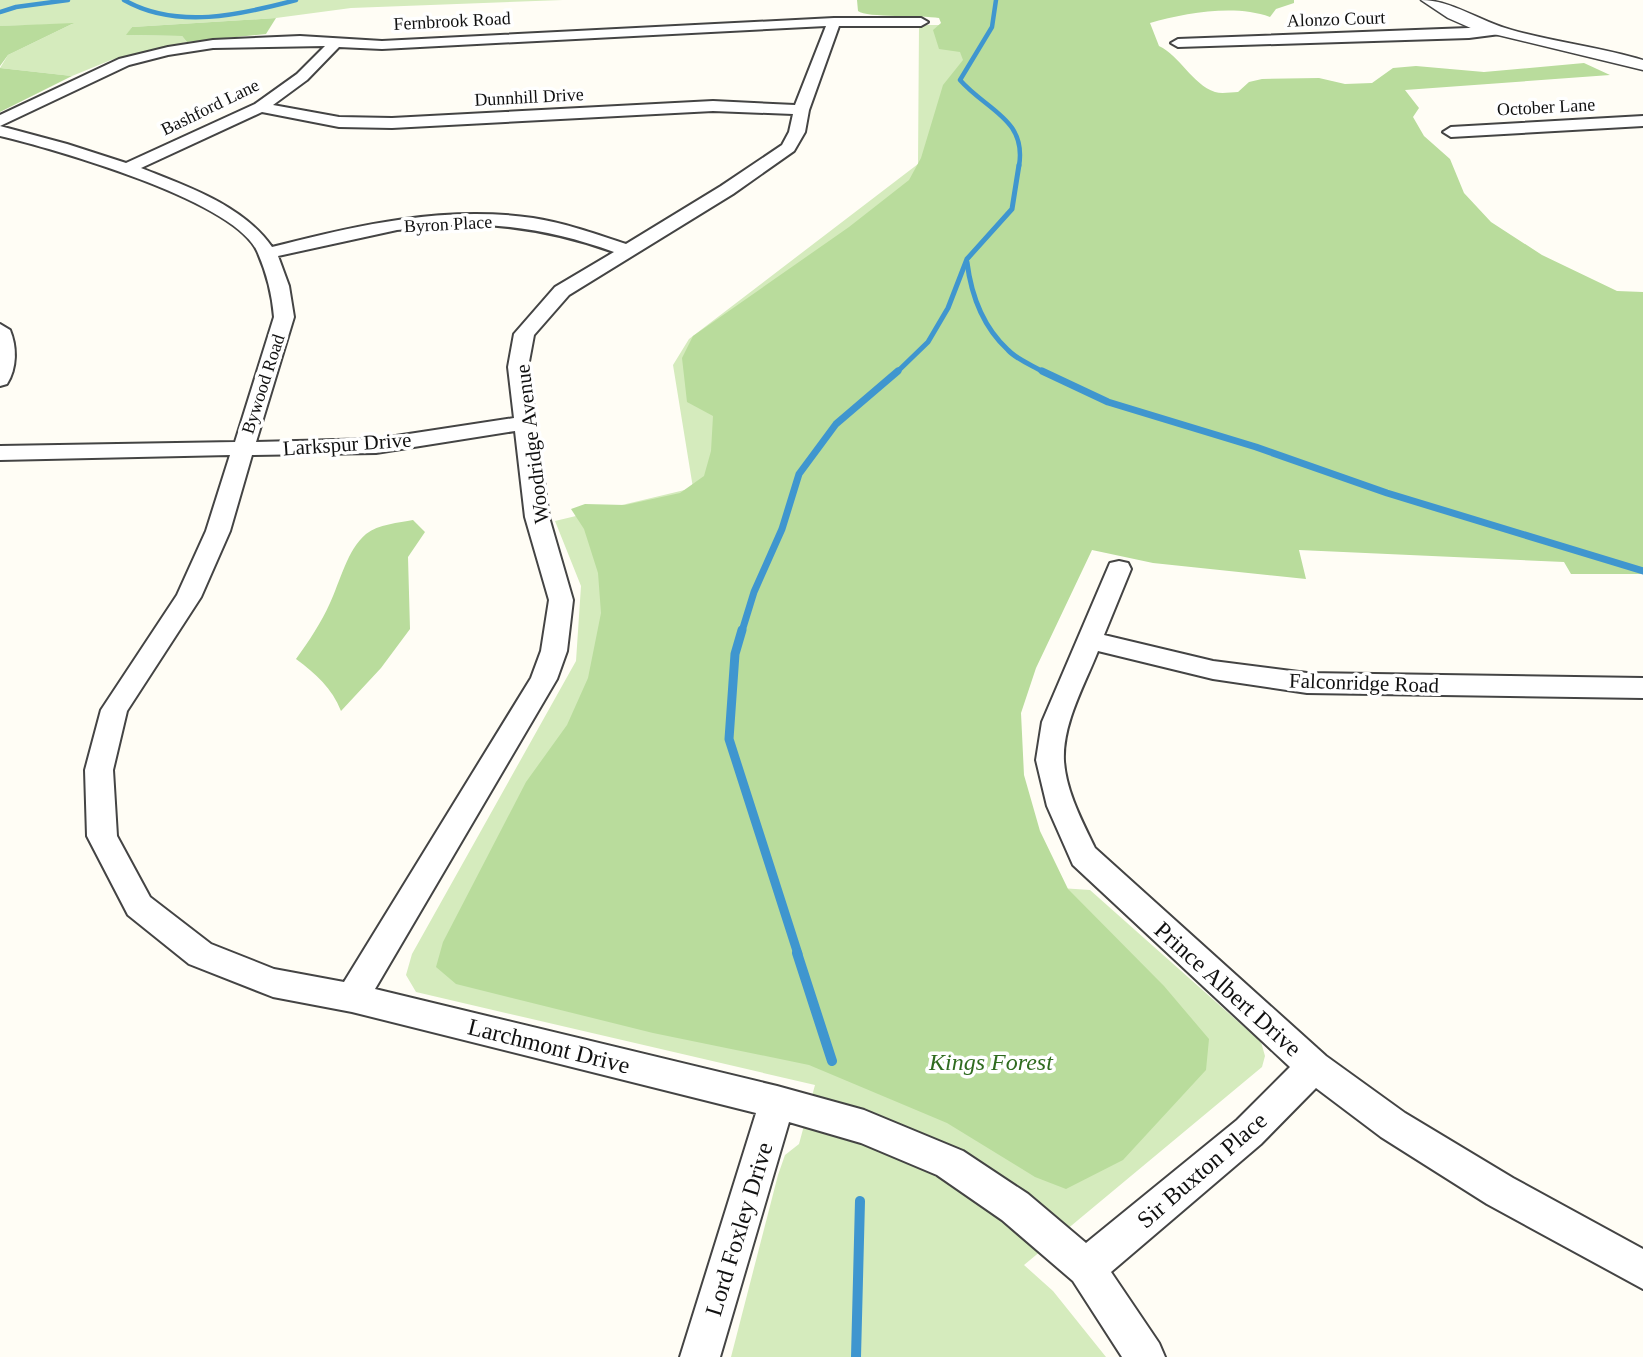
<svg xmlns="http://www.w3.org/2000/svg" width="1643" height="1357" font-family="'Times New Roman',serif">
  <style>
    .green { fill: #d5ebbd }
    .forest { fill: #b9dc9c }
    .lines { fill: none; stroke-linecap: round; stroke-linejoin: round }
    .stream-far4 { stroke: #3f96cf; stroke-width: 4.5 }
    .stream-far3 { stroke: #3f96cf; stroke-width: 5 }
    .stream-far2 { stroke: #3f96cf; stroke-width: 7 }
    .stream-far1 { stroke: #3f96cf; stroke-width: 9 }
    .stream { stroke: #3f96cf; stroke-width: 10 }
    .minor-casing { stroke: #444; stroke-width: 4 }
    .tertiary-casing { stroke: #444; stroke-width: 3 }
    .minor { fill: #fff; fill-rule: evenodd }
    .tertiary { fill: #fff; fill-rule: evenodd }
    .labels { text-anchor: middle; stroke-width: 7; stroke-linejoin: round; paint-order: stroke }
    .far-street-label { font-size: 18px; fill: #111; stroke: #fff }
    .street-label { font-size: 21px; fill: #111; stroke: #fff }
    .near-street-label { font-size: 24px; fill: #111; stroke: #fff }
    .near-park-label { font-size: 24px; font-style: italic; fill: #2f6b1f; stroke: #fff }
  </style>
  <rect width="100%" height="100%" fill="#fffdf5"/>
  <g class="green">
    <polygon points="0,0 563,0 351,8 276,18 132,27 127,35 182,36 187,42 111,60 72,76 0,68 8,55 72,24 0,26"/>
    <polygon points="919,25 960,25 1012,209 770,868 1090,890 1261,1042 1265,1056 1262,1067 1024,1265 1053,1291 1106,1357 731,1357 778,1175 785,1155 799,1144 815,1085 416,992 406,975 412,954 576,661 581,586 555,521 693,488 673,365 689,339 918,164"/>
  </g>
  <g class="forest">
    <path d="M 857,0 L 1294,0 L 1294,3 L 1276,9 L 1270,17 C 1235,4 1185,13 1150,23 L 1159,46 C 1180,56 1192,84 1215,92 C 1222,94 1231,92 1238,92 L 1249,82 L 1262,79 L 1319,78 L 1345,84 L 1372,83 L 1393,68 L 1416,66 L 1484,72 L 1584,63 L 1610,75 L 1405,90 L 1419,108 L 1413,117 L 1424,136 L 1450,159 L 1464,193 L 1491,222 L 1542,255 L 1617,291 L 1643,292 L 1643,574 L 1571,574 L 1564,562 L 1299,550 L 1306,579 L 1153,563 L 1092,550 L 1036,668 L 1021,713 L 1024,775 L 1040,831 L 1068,889 L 1164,986 L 1209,1039 L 1206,1070 L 1123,1160 L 1066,1189 L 1035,1177 L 947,1123 L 809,1065 L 653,1033 L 456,984 L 436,967 L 443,942 L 526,782 L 567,725 L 588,678 L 601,613 L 598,573 L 584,529 L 571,509 L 585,504 L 625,505 L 680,493 L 704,476 L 711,451 L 713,416 L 687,402 L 682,358 L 693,336 L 849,227 L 909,180 L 921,158 L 943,85 L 963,60 L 960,52 L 939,49 L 933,30 L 941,23 L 939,18 C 921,15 867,18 858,11 Z"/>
    <polygon points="276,18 266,34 187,42 182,36 126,35 132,27"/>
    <polygon points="74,23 8,55 0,66 0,26"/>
    <polygon points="0,68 72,76 0,112"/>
    <path d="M 413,520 L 425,532 L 408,557 L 410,629 L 381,668 L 341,711 C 332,688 316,674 296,659 C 309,641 321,623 330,603 C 340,582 347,550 366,534 C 378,524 399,523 413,520 Z"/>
  </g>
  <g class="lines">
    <g class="stream-far4">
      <path d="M 124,0 C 177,30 240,15 296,0"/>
      <path d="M 996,0 L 992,27 L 960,80 C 986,110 1027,119 1019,166"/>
      <polyline points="0,12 16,7 68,0"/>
    </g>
    <g class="stream-far3">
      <path d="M 967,262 C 971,294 983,327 1008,350 C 1017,360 1034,366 1045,373"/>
      <polyline points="896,373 928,342 948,308 967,259 1012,209 1019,165"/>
    </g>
    <g class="stream-far2">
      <polyline points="1042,371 1108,402 1256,447 1387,493 1643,571"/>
      <polyline points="742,631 754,592 782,529 799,474 836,424 898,371"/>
    </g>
    <polyline class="stream-far1" points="742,630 735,654 729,739 798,954"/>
    <g class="stream">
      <polyline points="797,953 832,1061"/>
      <polyline points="856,1357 860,1201"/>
    </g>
    <g class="minor-casing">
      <g id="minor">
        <path d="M 834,18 L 921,18 L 928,22 L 921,26 L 839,26 L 809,110 L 805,132 L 794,151 L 733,194 L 569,295 L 534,335 L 528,367 L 549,517 L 573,600 L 567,651 L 557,679 L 375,989 L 777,1086 L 864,1110 L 963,1151 L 1028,1194 L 1086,1243 L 1237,1120 L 1290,1067 L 1073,865 L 1047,806 L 1036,760 L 1042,722 L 1110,563 L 1119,561 L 1128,563 L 1131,569 L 1104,635 L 1213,661 L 1307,673 L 1643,678 L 1643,698 L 1307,693 L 1213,679 L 1098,651 C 1085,684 1062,724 1064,761 C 1066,791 1082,821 1095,848 L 1326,1056 L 1405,1113 L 1513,1178 L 1643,1249 L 1643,1289 L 1487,1204 L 1381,1137 L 1316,1088 L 1261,1144 L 1111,1272 L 1159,1343 L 1165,1357 L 1122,1357 L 1073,1281 L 1002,1220 L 937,1175 L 861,1143 L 789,1122 L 720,1357 L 680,1357 L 756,1113 L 352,1012 L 273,997 L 189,964 L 128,915 L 87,836 L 85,770 L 101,710 L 177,595 L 206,531 L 230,455 L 0,460 L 0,446 L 235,442 L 274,317 C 272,293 266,271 257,251 C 233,200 55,149 0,136 L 0,126 L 67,144 L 126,163 L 255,104 L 297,74 L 325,46 L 213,48 L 168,55 L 129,65 L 0,126 L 0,115 L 119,59 L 168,47 L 213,40 L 300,36 L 382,41 ZM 826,26 L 795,105 L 713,101 L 392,118 L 339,117 L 273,105 L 307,80 L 339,47 L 382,49 ZM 713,111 L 793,114 L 789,132 L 782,145 L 721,186 L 626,244 C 596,234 565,223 533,218 C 445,205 357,225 272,247 C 243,205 186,186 141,168 L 262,112 L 339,127 L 392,128 ZM 464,224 C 517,225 564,234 614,252 L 555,287 L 514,334 L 508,367 L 514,418 L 376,439 L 256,442 L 294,317 L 289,286 L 278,256 L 397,230 ZM 515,431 L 525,517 L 549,600 L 541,651 L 531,678 L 344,982 L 274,969 L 211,944 L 150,897 L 117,836 L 113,770 L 127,711 L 201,597 L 230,531 L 252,455 L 376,453 Z"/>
        <polygon points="1495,27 1502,31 1500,34 1469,38 1178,47 1171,43 1178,39"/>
        <polygon points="1643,116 1643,126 1451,137 1443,132 1451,127"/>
        <path d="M 0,324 L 10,330 C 17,347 17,368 7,384 L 0,386 Z"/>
      </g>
    </g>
    <g class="tertiary-casing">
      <path id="tertiary" d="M 1421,0 C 1452,0 1481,22 1512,30 C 1555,42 1600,47 1643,60 L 1643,70 L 1473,29 L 1448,18 Z"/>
    </g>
    <use href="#minor" class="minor"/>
    <use href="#tertiary" class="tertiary"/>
  </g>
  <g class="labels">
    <g class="far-street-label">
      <text transform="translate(1336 19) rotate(-2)" y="6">Alonzo Court</text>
      <text transform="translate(452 21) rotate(-3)" y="6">Fernbrook Road</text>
      <text transform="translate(529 97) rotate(-3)" y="6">Dunnhill Drive</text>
      <text transform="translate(210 107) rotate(-26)" y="6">Bashford Lane</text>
      <text transform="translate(1546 107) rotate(-3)" y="6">October Lane</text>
      <text transform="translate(448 224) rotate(-3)" y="6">Byron Place</text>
      <text transform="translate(263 384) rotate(-72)" y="6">Bywood Road</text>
    </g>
    <g class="street-label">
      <text transform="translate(347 444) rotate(-4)" y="7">Larkspur Drive</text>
      <text transform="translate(532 444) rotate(-97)" y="7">Woodridge Avenue</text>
      <text transform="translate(1364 683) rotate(2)" y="7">Falconridge Road</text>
    </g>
    <g class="near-street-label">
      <text transform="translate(1228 989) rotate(42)" y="8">Prince Albert Drive</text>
      <text transform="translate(549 1046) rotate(14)" y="8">Larchmont Drive</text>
      <text transform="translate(1202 1170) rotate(-41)" y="8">Sir Buxton Place</text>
      <text transform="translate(739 1229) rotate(-73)" y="8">Lord Foxley Drive</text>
    </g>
    <g class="near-park-label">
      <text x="991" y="1070">Kings Forest</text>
    </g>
  </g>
</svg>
